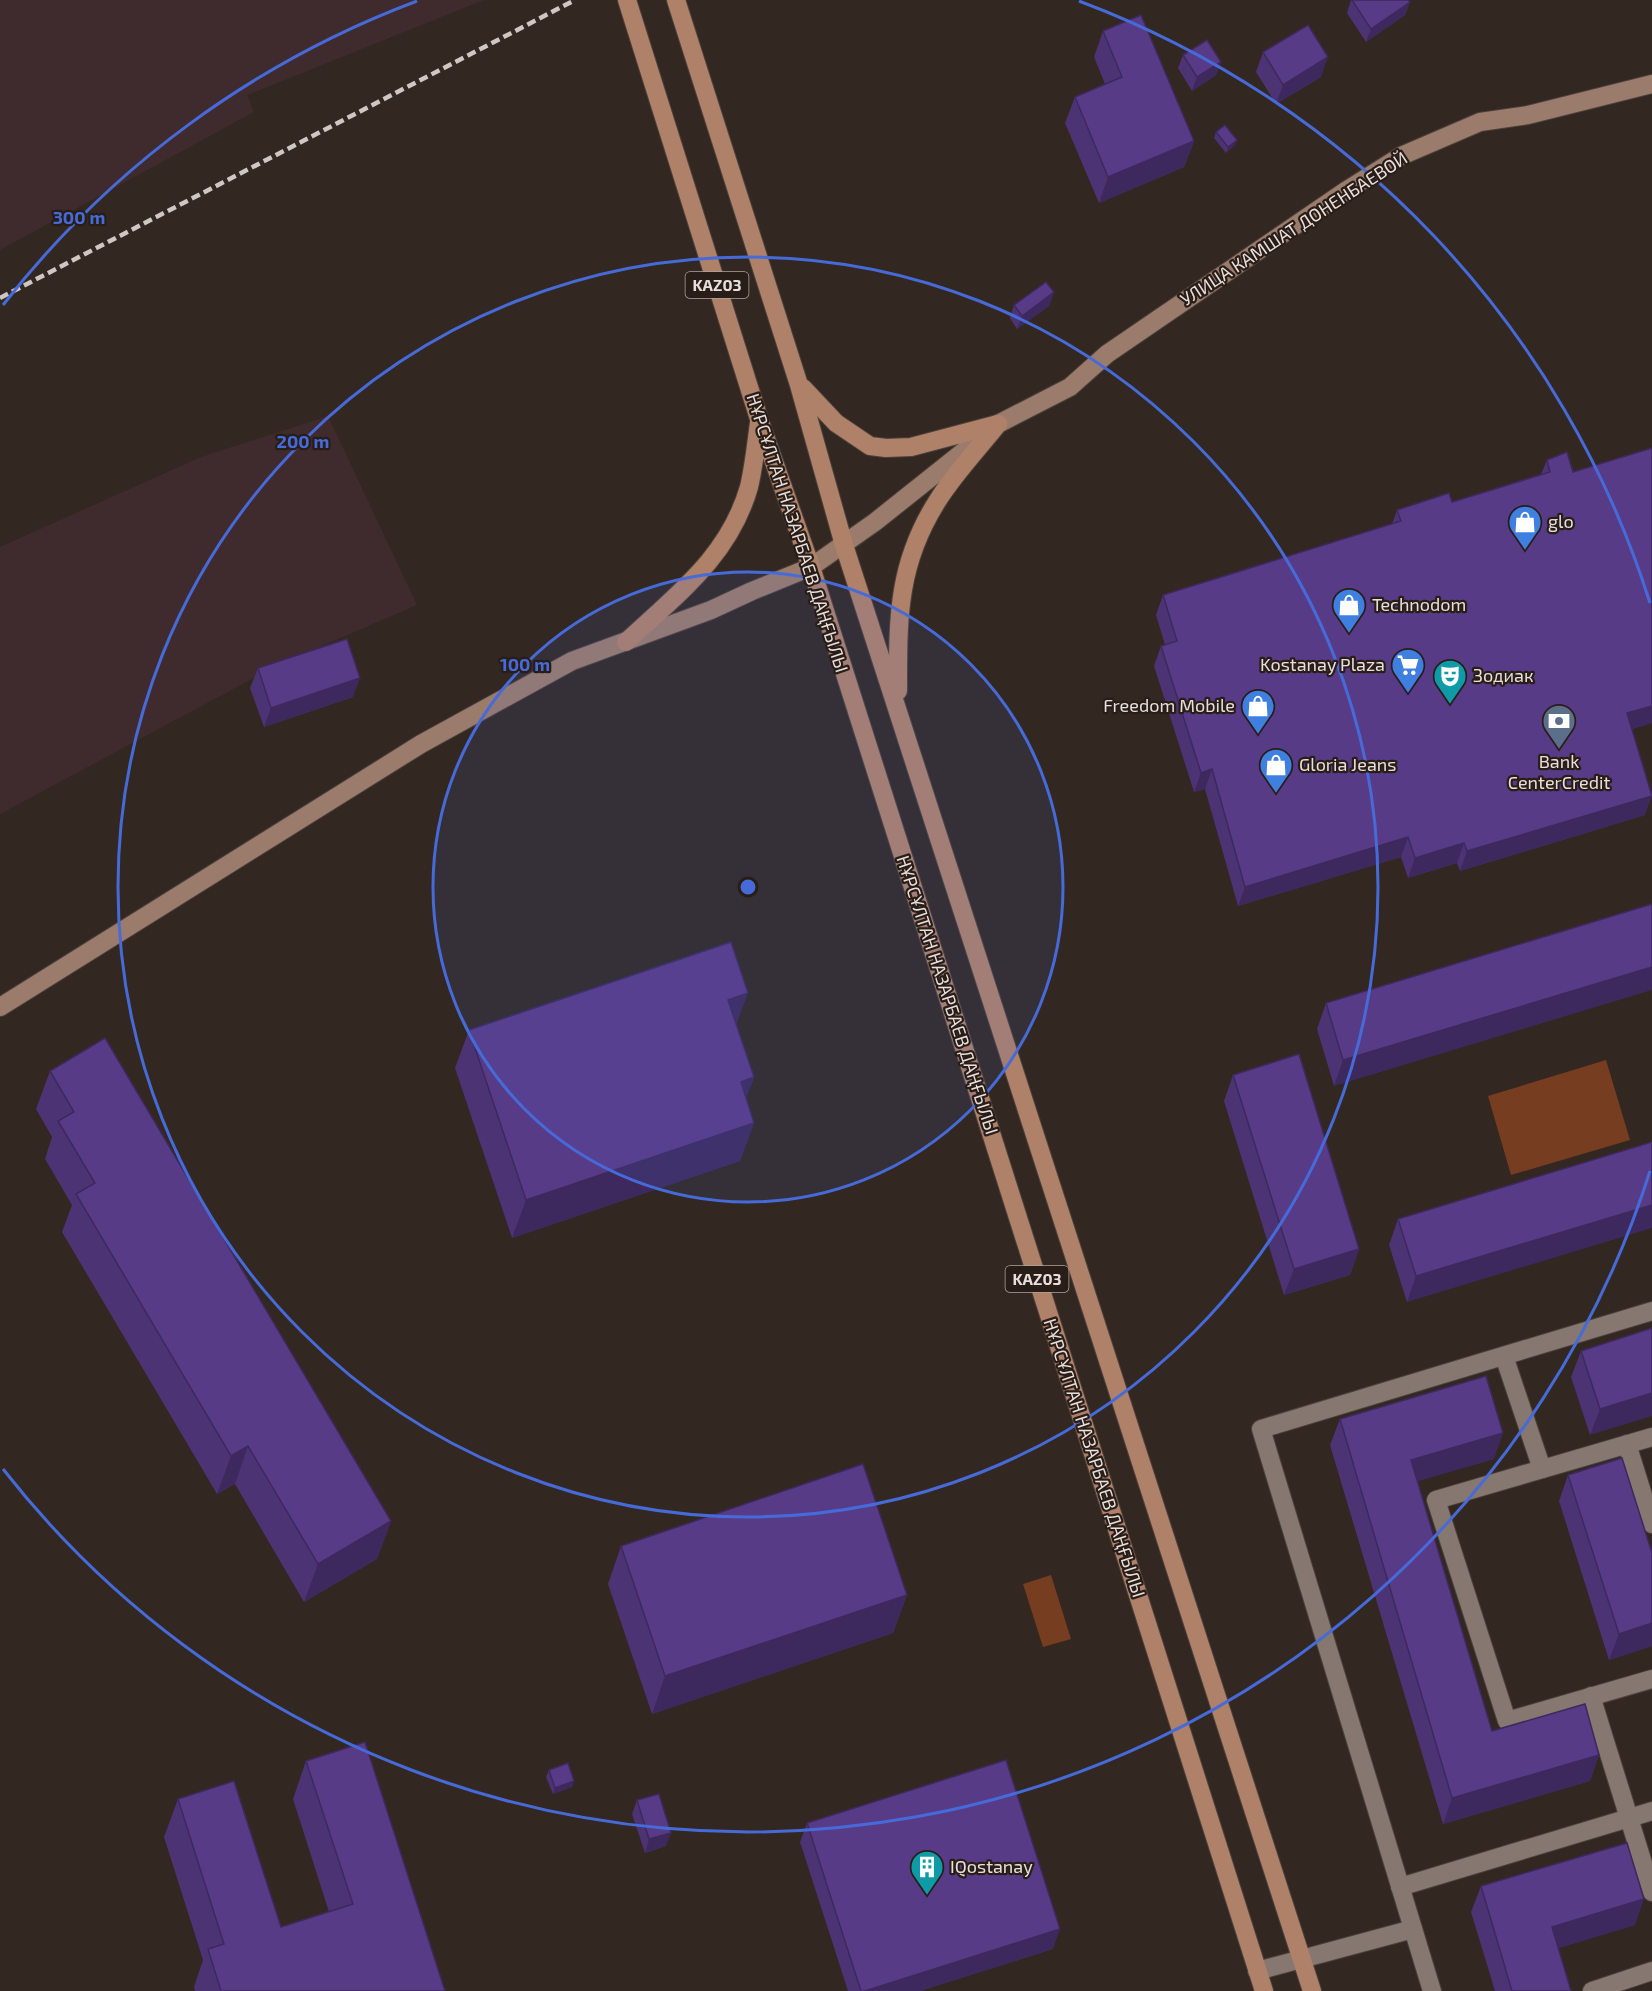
<svg xmlns="http://www.w3.org/2000/svg" width="1652" height="1991" font-family="'Exo 2',sans-serif">
  <style>
    .industrial { fill: #3f2b2e }
    .green { fill: #763d20 }
    .lines { fill: none; stroke-linecap: round; stroke-linejoin: round }
    .street-casing { stroke: #4c423c; stroke-width: 20 }
    .secondary-casing { stroke: #4c423c; stroke-width: 20 }
    .primary-casing { stroke: #4c423c; stroke-width: 20 }
    .street { stroke: #867770; stroke-width: 18 }
    .secondary { stroke: #9b7c6c; stroke-width: 18 }
    .primary { stroke: #af8169; stroke-width: 18 }
    .rail { stroke: #d0c7c2; stroke-width: 4.5; stroke-dasharray: 9 4.5; stroke-linecap: butt }
    .wall { fill: #4c3373 }
    .shaded-wall { fill: #3e295e }
    .building { fill: #583b86; stroke: #3e295e; stroke-width: 1.5 }
    .ring { fill: none; stroke: #466bd9; stroke-width: 3 }
    .labels { text-anchor: middle; stroke-width: 4.5; stroke-linejoin: round; paint-order: stroke }
    .shield { fill: #291d18; stroke: #afa5a0; stroke-width: 1.5 }
    .shield-label { font-size: 16px; font-weight: bold; fill: #e8dfdb }
    .street-label { font-size: 18px; fill: #e8dfdb; stroke: #291d18 }
    .poi-label { font-size: 18px; fill: #e8dfdb; stroke: #291d18; text-anchor: start }
    .centre { fill: #466bd9; stroke: #291d18; stroke-width: 3 }
    .ring-label { font-size: 18px; text-anchor: middle; font-weight: bold; fill: #466bd9; stroke: #291d18; stroke-width: 4.5; stroke-linejoin: round; paint-order: stroke }
  </style>
  <rect width="100%" height="100%" fill="#332721"/>
  <g class="industrial">
    <polygon points="0,0 484,0 247,95 254,112 0,250"/>
    <polygon points="328,416 417,605 278,665 0,814 0,547 201,457"/>
  </g>
  <g class="green">
    <polygon points="1606,1060 1630,1140 1511,1175 1488,1096"/>
    <polygon points="1051,1575 1071,1639 1043,1647 1023,1584"/>
  </g>
  <g class="lines">
    <g class="street-casing">
      <g id="street">
        <polyline points="1504,1356 1542,1469"/>
        <polyline points="1652,1437 1436,1500 1507,1721 1652,1679"/>
        <polyline points="1627,1444 1652,1524"/>
        <polyline points="1591,1696 1652,1892"/>
        <polyline points="1400,1887 1652,1811"/>
        <polyline points="1257,1971 1413,1929"/>
        <polyline points="1432,1991 1261,1429 1652,1311"/>
        <polyline points="1592,1991 1652,1971"/>
      </g>
    </g>
    <g class="secondary-casing">
      <polyline id="secondary" points="0,1007 421,744 572,661 711,610 752,591 811,567 875,522 998,424 1070,387 1107,354 1347,190 1401,156 1480,122 1528,115 1652,84"/>
    </g>
    <g class="primary-casing">
      <g id="primary">
        <polyline points="627,0 760,422 811,567 1264,1991"/>
        <polyline points="676,0 799,385 844,545 1312,1991"/>
        <polyline points="803,388 836,423 870,446 886,448 911,447 998,424"/>
        <path d="M 626,642 C 676,595 729,557 749,487 C 754,466 756,444 759,423"/>
        <path d="M 898,691 C 898,618 897,564 938,500 C 955,473 978,449 998,424"/>
      </g>
    </g>
    <use href="#street" class="street"/>
    <use href="#secondary" class="secondary"/>
    <use href="#primary" class="primary"/>
    <polyline class="rail" points="0,298 575,0"/>
  </g>
  <g class="wall">
    <polygon points="1351,0 1410,2 1405,15 1366,42 1347,13"/>
    <polygon points="1103,31 1194,141 1184,167 1099,203 1065,123 1075,97 1105,84 1094,57"/>
    <polygon points="1263,52 1321,77 1276,104 1256,72"/>
    <polygon points="1183,55 1221,62 1216,75 1192,91 1178,68"/>
    <polygon points="1216,132 1237,140 1234,146 1226,153 1214,138"/>
    <polygon points="1054,292 1049,306 1017,329 1010,318 1014,305"/>
    <polygon points="1652,448 1652,723 1632,729 1645,815 1460,871 1457,863 1408,878 1401,857 1238,906 1205,789 1194,792 1154,666 1161,646 1165,645 1156,615 1163,595 1392,524 1397,510 1452,502 1541,474 1547,460 1573,472"/>
    <polygon points="258,668 353,697 264,727 250,688"/>
    <polygon points="1652,904 1334,1086 1317,1029 1326,1003"/>
    <polygon points="736,1026 754,1077 746,1098 754,1123 740,1161 512,1238 455,1068 469,1030"/>
    <polygon points="50,1071 391,1521 377,1559 304,1602 235,1484 217,1494 62,1232 72,1205 45,1159 52,1137 36,1109"/>
    <polygon points="1233,1075 1359,1249 1350,1275 1284,1295 1224,1101"/>
    <polygon points="1652,1142 1407,1302 1389,1245 1398,1219"/>
    <polygon points="1652,1328 1590,1435 1571,1377 1581,1351"/>
    <polygon points="1340,1419 1494,1459 1417,1481 1492,1731 1599,1755 1590,1781 1443,1824 1330,1445"/>
    <polygon points="1568,1475 1652,1553 1652,1646 1609,1660 1559,1501"/>
    <polygon points="621,1546 907,1595 893,1633 652,1714 608,1584"/>
    <polygon points="306,1761 445,1991 195,1991 194,1987 203,1960 164,1837 178,1799 281,1927 329,1912 293,1799"/>
    <polygon points="549,1770 574,1781 572,1787 553,1794 546,1777"/>
    <polygon points="637,1800 666,1846 645,1853 632,1814"/>
    <polygon points="807,1823 1053,1949 920,1991 848,1991 800,1842"/>
    <polygon points="1481,1886 1635,1925 1558,1948 1571,1991 1495,1991 1471,1912"/>
  </g>
  <g class="shaded-wall">
    <polygon points="1410,2 1405,15 1366,42 1371,29"/>
    <polygon points="1328,57 1321,77 1276,104 1283,85"/>
    <polygon points="1221,62 1216,75 1192,91 1197,77"/>
    <polygon points="1237,140 1234,146 1226,153 1228,147"/>
    <polygon points="1194,141 1184,167 1099,203 1108,177"/>
    <polygon points="1054,292 1049,306 1017,329 1022,316"/>
    <polygon points="360,678 353,697 264,727 271,708"/>
    <polygon points="1652,706 1652,723 1620,733 1627,713"/>
    <polygon points="1212,769 1205,789 1194,792 1201,773"/>
    <polygon points="1652,796 1645,815 1460,871 1467,851"/>
    <polygon points="1408,837 1401,857 1238,906 1245,887"/>
    <polygon points="1464,843 1457,863 1408,878 1415,858"/>
    <polygon points="1652,967 1652,990 1334,1086 1343,1060"/>
    <polygon points="748,993 734,1031 728,1000"/>
    <polygon points="754,1077 740,1115 741,1082"/>
    <polygon points="754,1123 740,1161 512,1238 526,1200"/>
    <polygon points="1652,1205 1652,1228 1407,1302 1416,1276"/>
    <polygon points="1359,1249 1350,1275 1284,1295 1294,1269"/>
    <polygon points="1652,1393 1652,1416 1590,1435 1600,1409"/>
    <polygon points="1503,1433 1494,1459 1401,1486 1411,1460"/>
    <polygon points="248,1446 235,1484 217,1494 231,1456"/>
    <polygon points="391,1521 377,1559 304,1602 318,1564"/>
    <polygon points="907,1595 893,1633 652,1714 665,1676"/>
    <polygon points="1652,1623 1652,1646 1609,1660 1619,1634"/>
    <polygon points="1599,1755 1590,1781 1443,1824 1452,1798"/>
    <polygon points="574,1781 572,1787 553,1794 555,1788"/>
    <polygon points="671,1833 666,1846 645,1853 649,1839"/>
    <polygon points="1644,1899 1635,1925 1543,1953 1552,1927"/>
    <polygon points="1060,1929 1053,1949 920,1991 865,1991"/>
  </g>
  <g class="building">
    <polygon points="1352,0 1408,0 1410,2 1371,29"/>
    <polygon points="1141,15 1194,141 1108,177 1075,97 1122,77 1103,31"/>
    <polygon points="1308,25 1328,57 1283,85 1263,52"/>
    <polygon points="1207,40 1221,62 1197,77 1183,55"/>
    <polygon points="1225,125 1237,140 1228,147 1216,132"/>
    <polygon points="1046,282 1054,292 1022,316 1014,305"/>
    <polygon points="1652,448 1652,706 1627,713 1652,796 1467,851 1464,843 1415,858 1408,837 1245,887 1212,769 1201,773 1161,646 1177,641 1163,595 1401,521 1397,510 1449,493 1452,502 1550,472 1547,460 1567,452 1573,472"/>
    <polygon points="347,639 360,678 271,708 258,668"/>
    <polygon points="1652,904 1652,967 1343,1060 1326,1003"/>
    <polygon points="731,942 748,993 728,1000 754,1077 741,1082 754,1123 526,1200 469,1030"/>
    <polygon points="105,1038 391,1521 318,1564 248,1446 231,1456 76,1194 95,1183 58,1121 74,1112 50,1071"/>
    <polygon points="1299,1054 1359,1249 1294,1269 1233,1075"/>
    <polygon points="1652,1142 1652,1205 1416,1276 1398,1219"/>
    <polygon points="1652,1328 1652,1393 1600,1409 1581,1351"/>
    <polygon points="1486,1376 1503,1433 1411,1460 1492,1731 1585,1704 1599,1755 1452,1798 1340,1419"/>
    <polygon points="1622,1458 1652,1553 1652,1623 1619,1634 1568,1475"/>
    <polygon points="863,1464 907,1595 665,1676 621,1546"/>
    <polygon points="365,1742 445,1991 221,1991 208,1949 224,1944 178,1799 234,1781 281,1927 353,1904 306,1761"/>
    <polygon points="1006,1760 1060,1929 865,1991 861,1991 807,1823"/>
    <polygon points="568,1763 574,1781 555,1788 549,1770"/>
    <polygon points="659,1794 671,1833 649,1839 637,1800"/>
    <polygon points="1627,1843 1644,1899 1552,1927 1571,1991 1512,1991 1481,1886"/>
  </g>
  <circle cx="748" cy="887" r="315" fill="#466bd9" fill-opacity=".12"/>
  <g class="ring">
    <circle cx="748" cy="887" r="315"/>
    <circle cx="748" cy="887" r="630"/>
    <path d="M1650 1171A946 946 0 0 1 3 1469M3 305A946 946 0 0 1 417 1M1079 1A946 946 0 0 1 1650 603"/>
  </g>
  <defs>
    <g id="shop-pin" transform="scale(1.725)"><path d="M0 17L-7.5 6A9.5 9.5 0 1 1 7.5 6Z" fill="#3f7fe0" stroke="#291d18"/><path d="M-5-2.5h2.3a2.7 3.5 0 0 1 5.4 0H5L5.5 6h-11ZM-1.5-2.5h3a1.5 2.3 0 0 0-3 0Z" fill="#fff"/></g>
    <g id="supermarket-pin" transform="scale(1.725)"><path d="M0 17L-7.5 6A9.5 9.5 0 1 1 7.5 6Z" fill="#3f7fe0" stroke="#291d18"/><path d="M-6-5.5h2.5l.6 2H6L4.5 2H-2.5L-4.4-4H-6ZM-1.5 3.2a1.3 1.3 0 1 0 .1 0ZM3 3.2a1.3 1.3 0 1 0 .1 0Z" fill="#fff"/></g>
    <g id="theatre-pin" transform="scale(1.725)"><path d="M0 17L-7.5 6A9.5 9.5 0 1 1 7.5 6Z" fill="#0f9aa8" stroke="#291d18"/><path d="M-5-5.5Q0-4 5-5.5V0Q5 5 0 6Q-5 5-5 0ZM-3.3-2.5H-1v1.5H-3.3ZM1-2.5H3.3v1.5H1ZM-2.8 1Q0 5.5 2.8 1Z" fill="#fff"/></g>
    <g id="bank-pin" transform="scale(1.725)"><path d="M0 17L-7.5 6A9.5 9.5 0 1 1 7.5 6Z" fill="#5c6f8a" stroke="#291d18"/><path d="M-6-4H6V4H-6ZM0-2.3a2.3 2.3 0 1 0 0 4.6a2.3 2.3 0 1 0 0-4.6Z" fill="#fff"/></g>
    <g id="building-pin" transform="scale(1.725)"><path d="M0 17L-7.5 6A9.5 9.5 0 1 1 7.5 6Z" fill="#0f9aa8" stroke="#291d18"/><path d="M-4-6H4V6H1V3H-1V6H-4ZM-2.5-4.3h1.7v1.8h-1.7ZM.8-4.3h1.7v1.8H.8ZM-2.5-1h1.7V.8h-1.7ZM.8-1h1.7V.8H.8Z" fill="#fff"/></g>
  </defs>
  <g fill-rule="evenodd">
    <use href="#shop-pin" x="1525" y="522"/>
    <use href="#shop-pin" x="1349" y="605"/>
    <use href="#supermarket-pin" x="1408" y="665"/>
    <use href="#theatre-pin" x="1450" y="676"/>
    <use href="#shop-pin" x="1258" y="706"/>
    <use href="#bank-pin" x="1559" y="721"/>
    <use href="#shop-pin" x="1276" y="765"/>
    <use href="#building-pin" x="927" y="1867"/>
  </g>
  <g class="labels">
    <g class="shield">
      <rect x="685.5" y="272" width="63" height="26" rx="4.5"/>
      <rect x="1005.5" y="1266" width="63" height="26" rx="4.5"/>
    </g>
    <g class="shield-label">
      <text x="717" y="291">KАZ03</text>
      <text x="1037" y="1285">KАZ03</text>
    </g>
    <g class="street-label">
      <text transform="translate(1294 229) rotate(-33)" y="6">УЛИЦА КАМШАТ ДОНЕНБАЕВОЙ</text>
      <text transform="translate(797 533) rotate(72)" y="6">НҰРСҰЛТАН НАЗАРБАЕВ ДАҢҒЫЛЫ</text>
      <text transform="translate(947 995) rotate(72)" y="6">НҰРСҰЛТАН НАЗАРБАЕВ ДАҢҒЫЛЫ</text>
      <text transform="translate(1094 1458) rotate(72)" y="6">НҰРСҰЛТАН НАЗАРБАЕВ ДАҢҒЫЛЫ</text>
    </g>
    <g class="poi-label">
      <text x="1548" y="528">glo</text>
      <text x="1372" y="611">Technodom</text>
      <text x="1385" y="671" text-anchor="end">Kostanay Plaza</text>
      <text x="1473" y="682">Зодиак</text>
      <text x="1235" y="712" text-anchor="end">Freedom Mobile</text>
      <text x="1559" y="768" text-anchor="middle">Bank<tspan x="1559" dy="21">CenterCredit</tspan></text>
      <text x="1299" y="771">Gloria Jeans</text>
      <text x="950" y="1873">IQostanay</text>
    </g>
  </g>
  <circle cx="748" cy="887" r="9" class="centre"/>
  <g class="ring-label">
    <text x="79" y="224">300 m</text>
    <text x="303" y="448">200 m</text>
    <text x="525" y="671">100 m</text>
  </g>
</svg>
